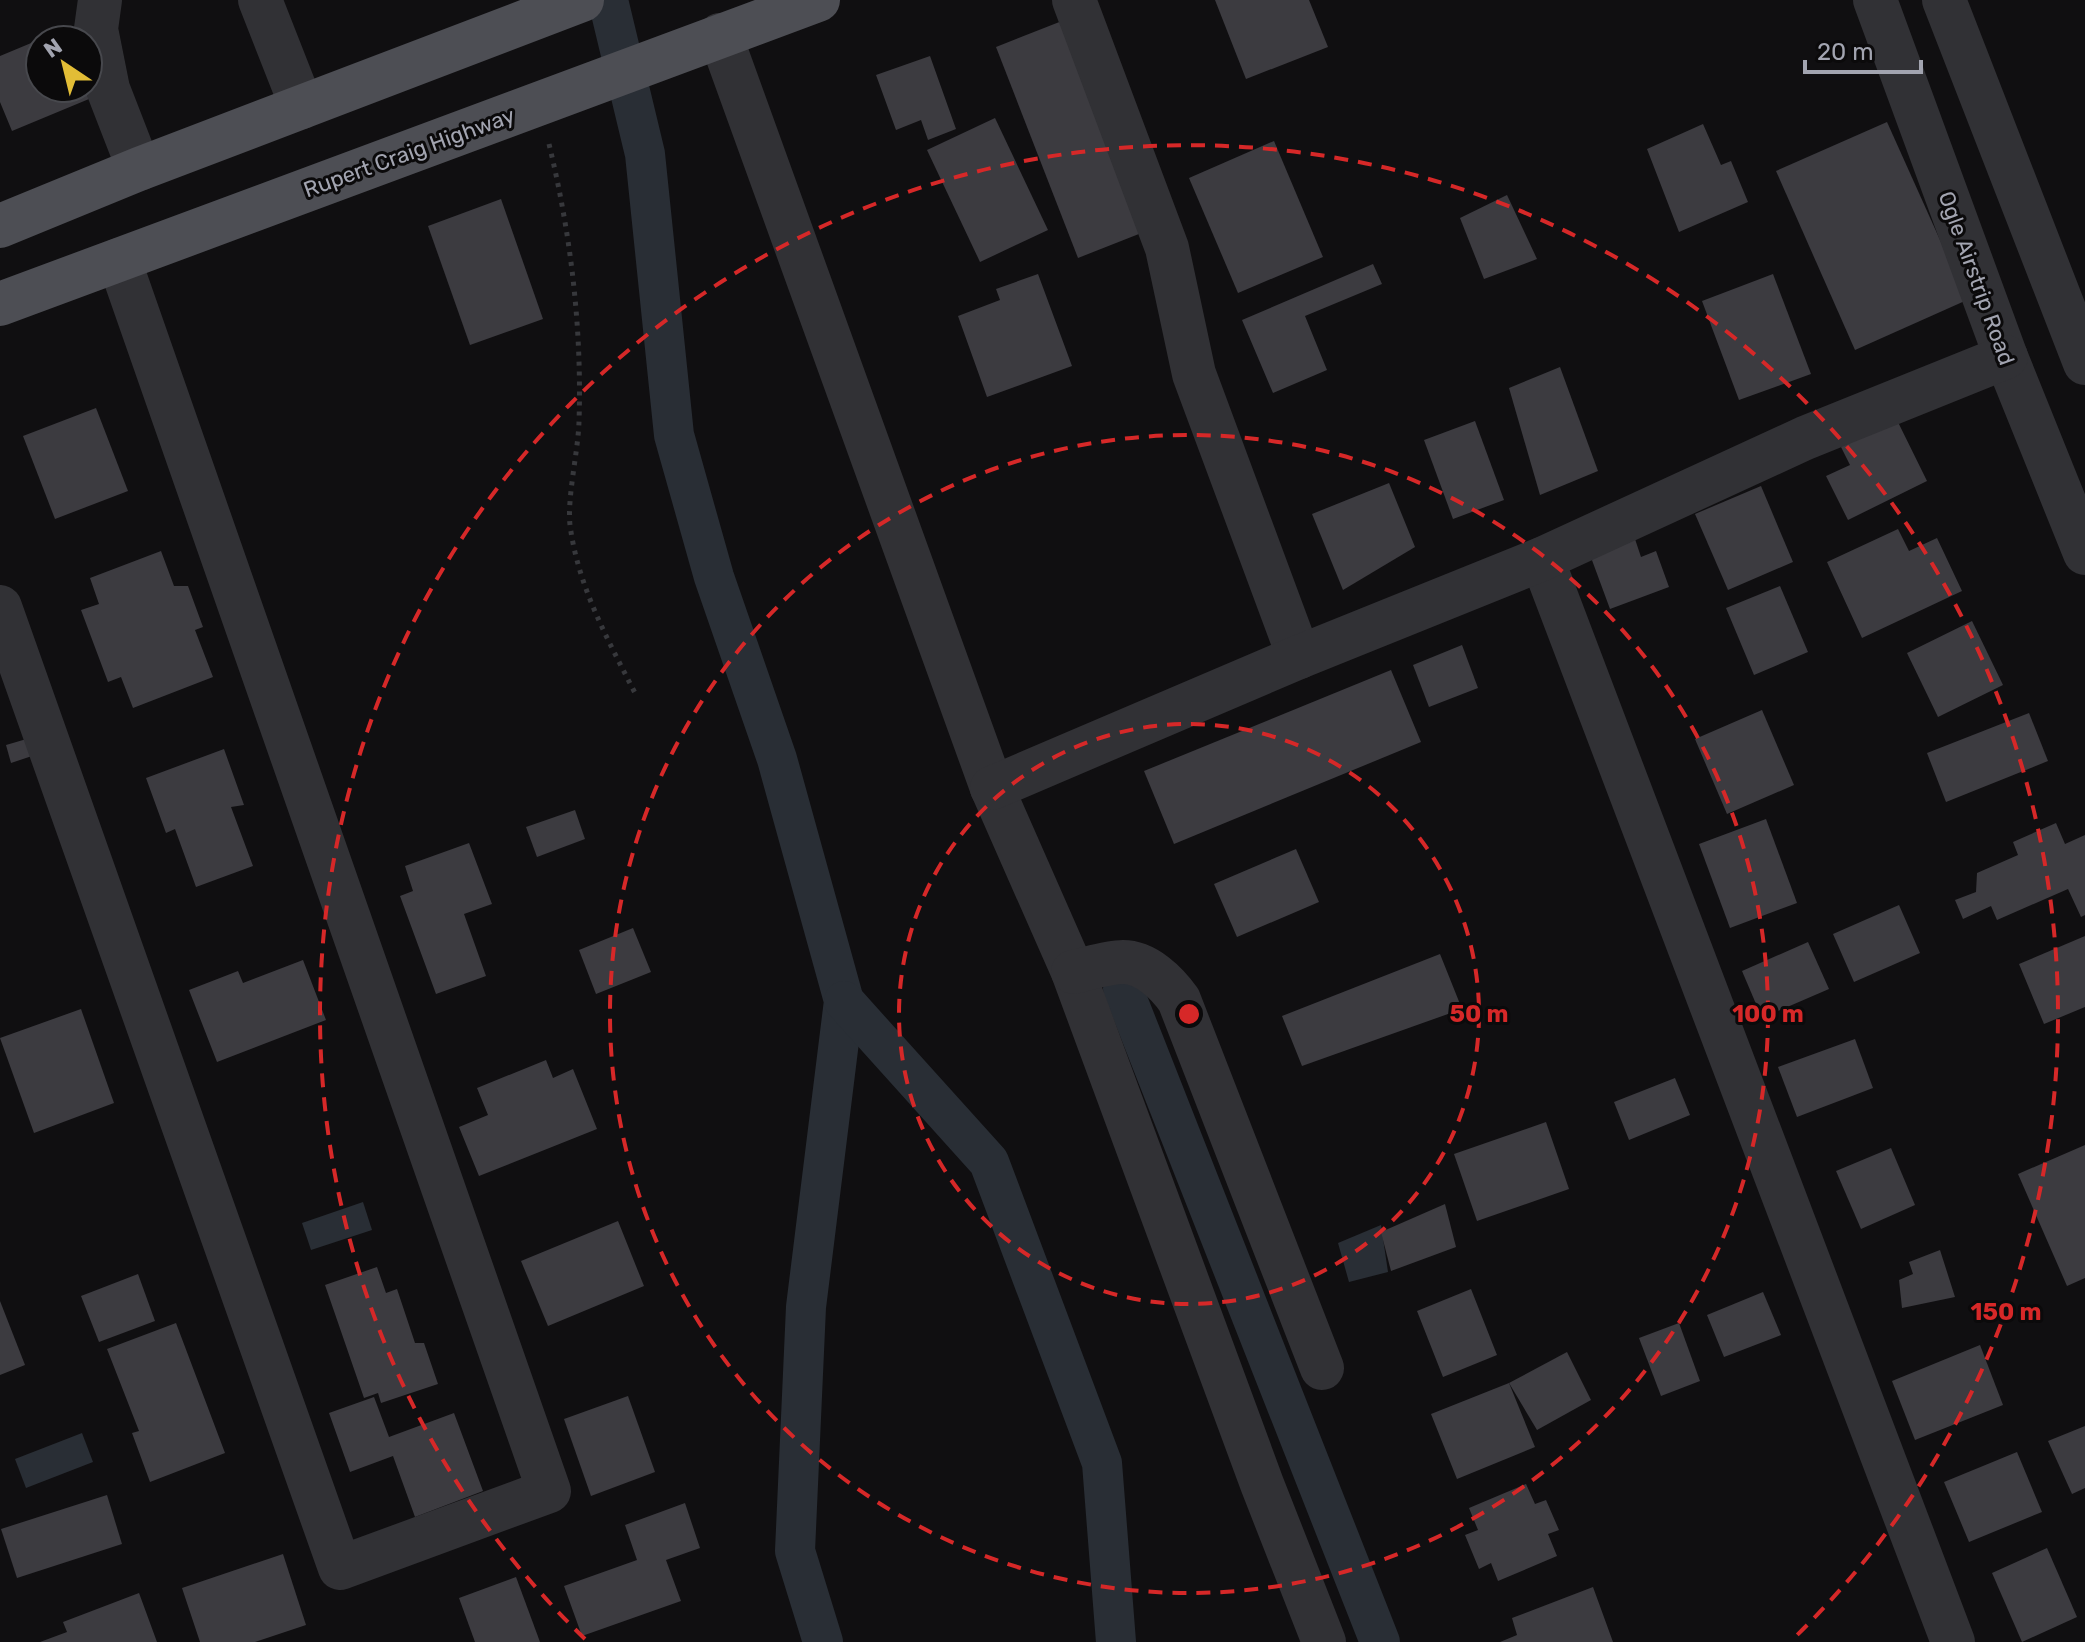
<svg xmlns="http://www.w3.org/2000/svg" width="2085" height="1642" font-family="Rubik,sans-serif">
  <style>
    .water { fill: #292e35 }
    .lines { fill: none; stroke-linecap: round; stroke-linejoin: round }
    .canal { stroke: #292e35; stroke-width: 40 }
    .building { fill: #3c3b40 }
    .path { stroke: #37383c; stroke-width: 5; stroke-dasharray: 4 6; stroke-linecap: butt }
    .minor { stroke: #313135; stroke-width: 44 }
    .major { stroke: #4d4e54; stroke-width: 44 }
    .ring { fill: none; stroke: #d62828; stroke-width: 4; stroke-dasharray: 14 10 }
    .labels { text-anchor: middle; stroke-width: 6; stroke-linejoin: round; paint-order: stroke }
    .street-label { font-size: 22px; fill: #a2a4b0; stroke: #0b0a0b }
    .centre { fill: #d62828; stroke: #0b0a0b; stroke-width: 4 }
    .ring-label { font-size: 24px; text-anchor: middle; font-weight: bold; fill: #d62828; stroke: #0b0a0b; stroke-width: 6; stroke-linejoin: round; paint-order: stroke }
  </style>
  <rect width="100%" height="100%" fill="#100f11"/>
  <g class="water">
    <polygon points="363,1202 372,1230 311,1250 302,1223"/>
    <polygon points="1381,1225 1388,1272 1349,1282 1338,1243"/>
    <polygon points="82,1433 93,1462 26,1488 15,1459"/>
  </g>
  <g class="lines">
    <g class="canal">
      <polyline points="608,0 645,154 674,435 714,577 777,759 844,1001 806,1307 795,1551 823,1642"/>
      <polyline points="1123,989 1380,1642"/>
      <polyline points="844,1001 989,1162 1102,1463 1116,1642"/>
    </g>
  </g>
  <g class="building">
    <polygon points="1215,0 1309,0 1328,47 1246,79"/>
    <polygon points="1067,19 1149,230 1078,258 996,47"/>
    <polygon points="60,31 64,40 40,40 40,88 84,88 89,99 12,131 0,102 0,56"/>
    <polygon points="930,56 956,129 928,140 921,120 896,130 876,75"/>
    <polygon points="995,118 1048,230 980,262 927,150"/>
    <polygon points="1887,122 1967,300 1855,350 1776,171"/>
    <polygon points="1703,124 1721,165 1731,161 1748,202 1679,232 1647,149"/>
    <polygon points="1274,141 1323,257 1238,293 1189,178"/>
    <polygon points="1507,195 1537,259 1484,279 1460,218"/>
    <polygon points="501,199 543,319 470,345 428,226"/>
    <polygon points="1373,264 1382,284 1305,316 1327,370 1273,393 1242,320"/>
    <polygon points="1038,274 1072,366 987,397 958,316 1000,300 996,289"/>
    <polygon points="1773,274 1811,374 1739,400 1702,301"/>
    <polygon points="1560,367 1598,471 1540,495 1509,388"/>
    <polygon points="96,408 128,491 55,519 23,436"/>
    <polygon points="1894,414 1927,481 1848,520 1826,476 1850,465 1838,441"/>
    <polygon points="1475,421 1504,500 1453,519 1424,440"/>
    <polygon points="1389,483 1415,547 1343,590 1312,514"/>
    <polygon points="1761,486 1793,562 1728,590 1695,514"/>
    <polygon points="1898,529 1909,551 1937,538 1962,591 1862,638 1827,562"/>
    <polygon points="1634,536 1641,557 1656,551 1669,587 1610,609 1589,552"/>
    <polygon points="161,551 174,586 188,586 203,627 195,630 213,677 133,708 121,677 108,682 81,610 99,604 90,578"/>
    <polygon points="1780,586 1808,652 1754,675 1726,608"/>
    <polygon points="1972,621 2003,685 1938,717 1907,653"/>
    <polygon points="1462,645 1478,688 1429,707 1413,665"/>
    <polygon points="1391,670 1421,742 1174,844 1144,771"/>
    <polygon points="1762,710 1794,785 1727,814 1695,739"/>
    <polygon points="2029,713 2048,761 1946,802 1927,753"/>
    <polygon points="30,738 35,755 11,763 6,745"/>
    <polygon points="224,749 244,805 231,807 253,866 196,887 175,829 166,833 146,778"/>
    <polygon points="575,810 585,839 537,857 526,827"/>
    <polygon points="1766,819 1797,903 1730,928 1699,844"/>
    <polygon points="2056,823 2065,844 2085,835 2085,915 2081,917 2068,889 1997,920 1991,906 1963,919 1955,900 1976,892 1977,873 2018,855 2013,842"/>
    <polygon points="469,843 492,904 464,914 486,976 436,994 400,896 413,891 405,866"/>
    <polygon points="1296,849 1319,902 1237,937 1214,884"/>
    <polygon points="1899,905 1920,953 1854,982 1833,934"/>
    <polygon points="633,928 651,972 596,994 579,950"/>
    <polygon points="2085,936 2085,1007 2044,1024 2019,964"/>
    <polygon points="1808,942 1829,989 1762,1018 1742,971"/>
    <polygon points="1440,954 1462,1009 1302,1066 1282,1016"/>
    <polygon points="303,960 326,1020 217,1062 189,990 238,971 243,983"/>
    <polygon points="81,1009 114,1103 34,1133 0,1038"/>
    <polygon points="1855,1039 1873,1088 1797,1117 1778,1067"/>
    <polygon points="546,1060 553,1078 573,1069 597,1129 479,1176 459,1127 488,1115 477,1088"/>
    <polygon points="1675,1078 1690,1115 1629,1140 1614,1102"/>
    <polygon points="1546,1122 1569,1189 1477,1221 1454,1154"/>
    <polygon points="2085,1145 2085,1278 2067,1286 2018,1174"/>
    <polygon points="1891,1148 1915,1205 1861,1229 1836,1171"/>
    <polygon points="1445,1204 1456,1247 1391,1271 1381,1232"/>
    <polygon points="618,1221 644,1286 548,1326 521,1261"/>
    <polygon points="1940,1250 1955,1297 1902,1308 1899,1280 1913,1274 1909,1262"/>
    <polygon points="377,1267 386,1293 397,1289 415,1343 424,1343 438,1384 381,1403 378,1393 364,1398 325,1285"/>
    <polygon points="138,1274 155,1321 99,1342 81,1296"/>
    <polygon points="1471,1289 1497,1355 1443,1377 1417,1311"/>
    <polygon points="1763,1292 1781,1335 1724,1357 1707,1315"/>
    <polygon points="0,1301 25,1365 0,1375"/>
    <polygon points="176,1323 225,1453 150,1482 132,1433 139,1431 107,1349"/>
    <polygon points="1679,1323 1700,1381 1661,1396 1639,1338"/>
    <polygon points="1980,1345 2003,1405 1915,1440 1892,1381"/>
    <polygon points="1567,1352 1591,1400 1537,1430 1509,1383"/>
    <polygon points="1509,1383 1535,1447 1457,1479 1431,1414"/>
    <polygon points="628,1396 655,1472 591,1496 564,1419"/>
    <polygon points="374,1397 389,1437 454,1413 483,1491 415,1517 393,1456 350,1472 329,1413"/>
    <polygon points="2085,1426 2085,1488 2072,1494 2048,1441"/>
    <polygon points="2017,1452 2042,1512 1969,1542 1944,1482"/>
    <polygon points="1526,1484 1535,1504 1546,1500 1559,1530 1548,1534 1557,1556 1498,1581 1491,1563 1479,1569 1465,1535 1478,1530 1469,1508"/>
    <polygon points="107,1495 122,1544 17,1578 1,1529"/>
    <polygon points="685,1503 700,1548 666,1560 681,1601 582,1636 564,1586 637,1560 625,1525"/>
    <polygon points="2047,1548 2077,1617 2022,1642 1992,1573"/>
    <polygon points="283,1554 306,1625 255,1642 200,1642 182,1588"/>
    <polygon points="516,1577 540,1642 475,1642 459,1598"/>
    <polygon points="1593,1587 1613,1642 1500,1642 1517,1635 1512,1618"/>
    <polygon points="139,1593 157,1642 40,1642 67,1632 63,1622"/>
  </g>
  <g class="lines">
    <path class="path" d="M 549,144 C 571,235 582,329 579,422 C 578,452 567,498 570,525 C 578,587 608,640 636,695"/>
    <g class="minor">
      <polyline points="100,0 96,29 108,89 139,169"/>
      <polyline points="260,0 302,107"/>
      <polyline points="1074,0 1167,248 1194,374 1299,657"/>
      <polyline points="1875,0 2006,357 2085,553"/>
      <polyline points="1944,0 2085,363"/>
      <polyline points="720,35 992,788 1073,972 1262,1484 1324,1642"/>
      <polyline points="1542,559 1953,1642"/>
      <polyline points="0,607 340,1568 549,1491 119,260"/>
      <polyline points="992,788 1299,657 1542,559 1805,438 2006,357"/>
      <path d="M 1073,972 C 1088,969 1107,962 1123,962 C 1146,962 1167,983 1179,1000 L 1322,1368"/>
    </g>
    <g class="major">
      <polyline points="0,226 139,169 582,0"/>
      <polyline points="0,304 818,0"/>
    </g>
  </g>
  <g class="ring">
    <circle cx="1189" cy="1014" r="290"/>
    <circle cx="1189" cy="1014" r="579"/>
    <path d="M585 1639A869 869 0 1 1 1793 1639"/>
  </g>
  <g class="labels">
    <g class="street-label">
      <text transform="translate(409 152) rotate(-20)" y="8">Rupert Craig Highway</text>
      <text transform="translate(1977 278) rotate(70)" y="8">Ogle Airstrip Road</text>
    </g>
  </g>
  <circle cx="1189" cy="1014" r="12" class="centre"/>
  <g class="ring-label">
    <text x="1479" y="1022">50 m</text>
    <text x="1768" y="1022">100 m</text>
    <text x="2006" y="1320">150 m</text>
  </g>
  <g transform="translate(64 64) rotate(325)"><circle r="38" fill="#0b0a0b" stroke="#47484d" stroke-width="2"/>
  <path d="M0-6L14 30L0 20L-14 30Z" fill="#e2bd36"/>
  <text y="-12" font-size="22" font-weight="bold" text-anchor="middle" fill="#a2a4b0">N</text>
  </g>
  <path d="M1805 60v12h116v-12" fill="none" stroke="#a2a4b0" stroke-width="4"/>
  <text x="1817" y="60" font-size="24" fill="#a2a4b0" stroke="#0b0a0b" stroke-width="6" paint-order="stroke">20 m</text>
</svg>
